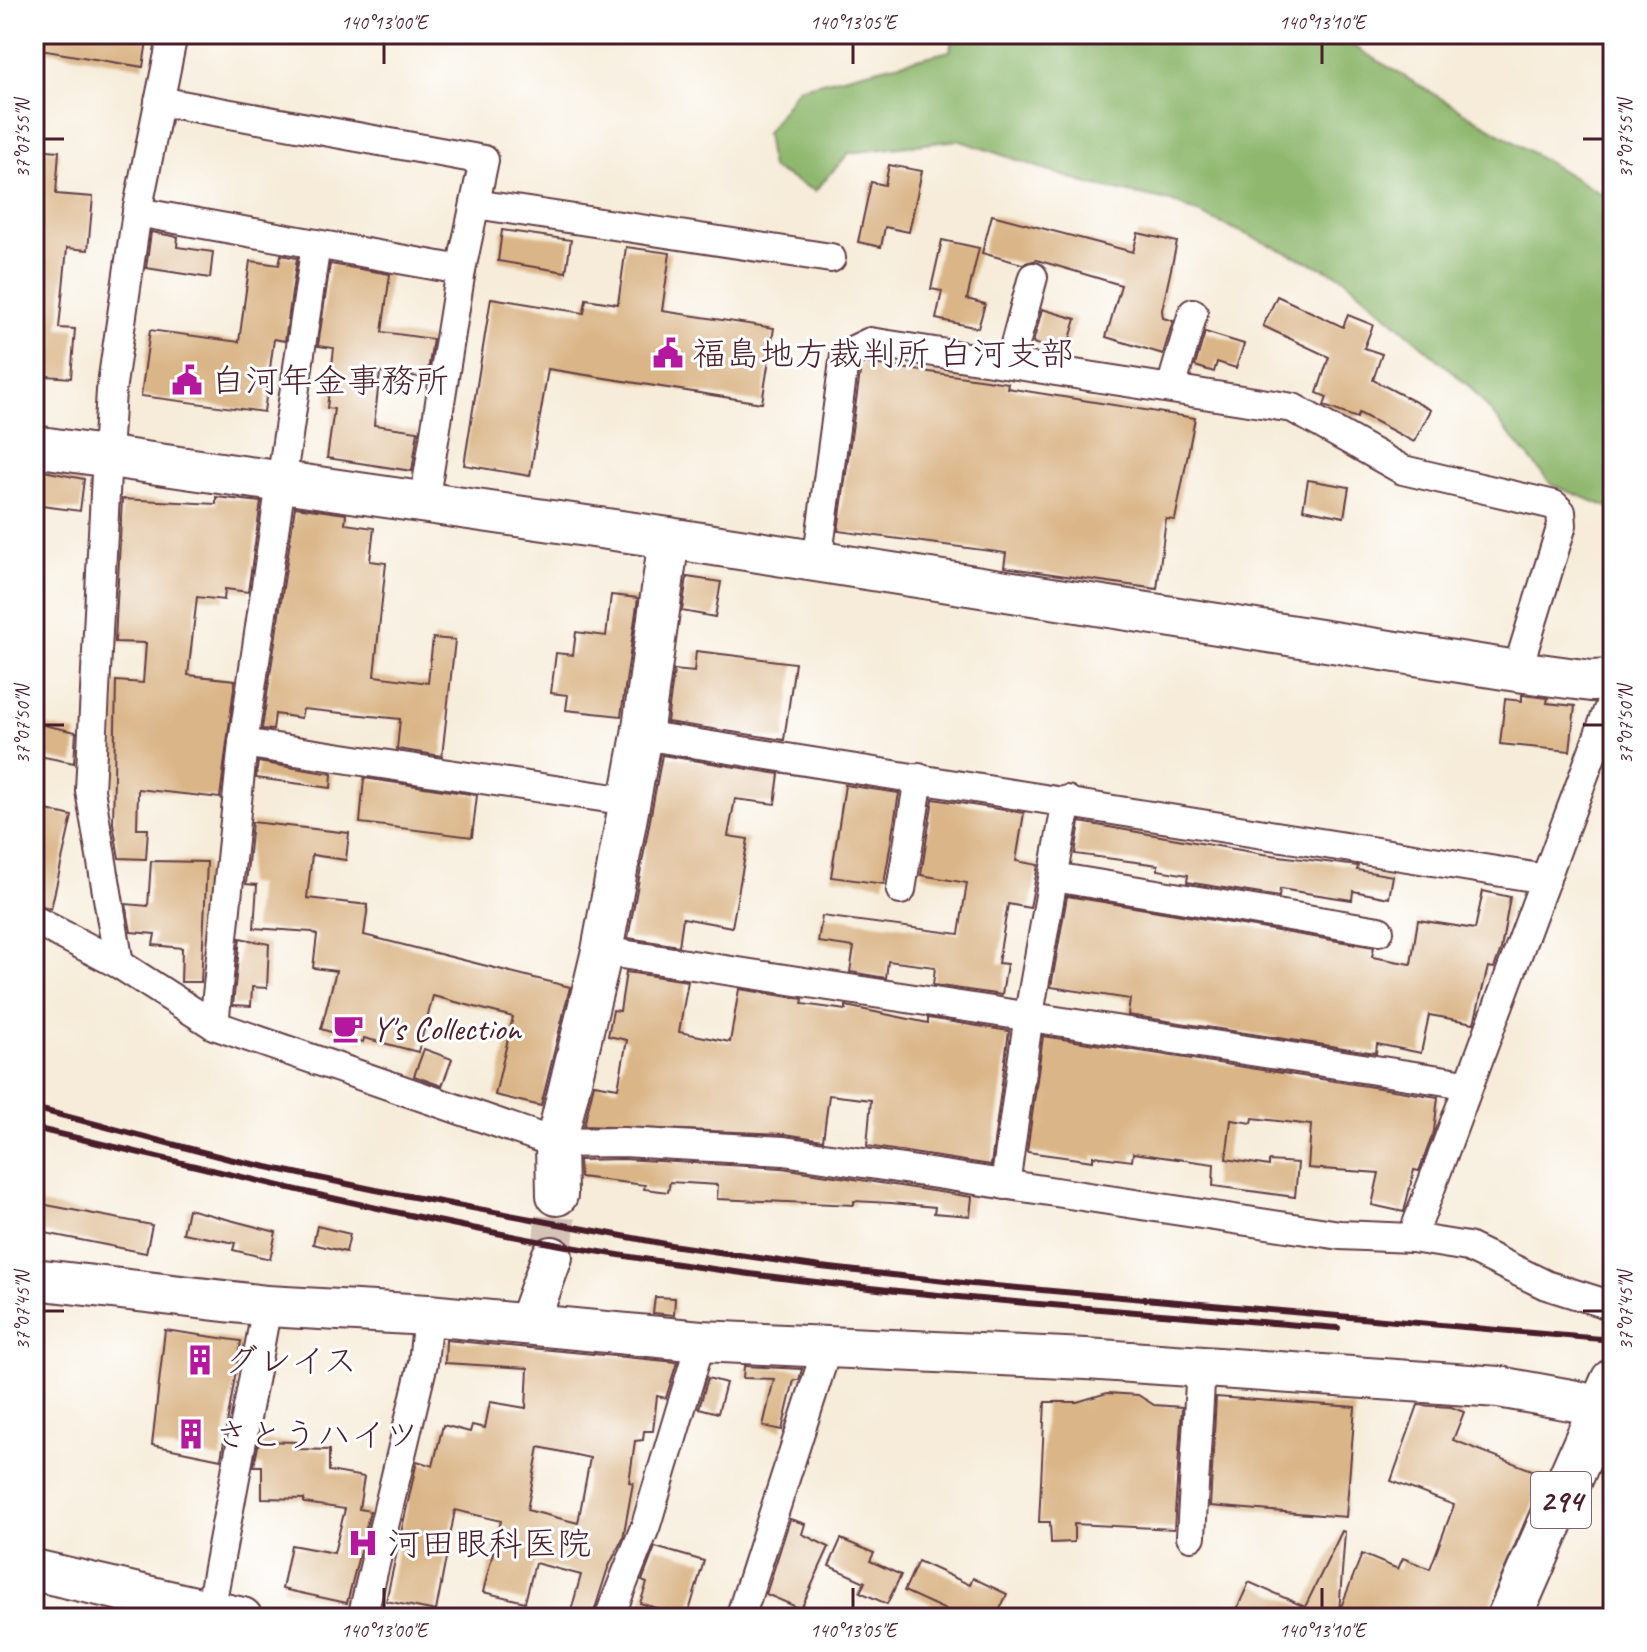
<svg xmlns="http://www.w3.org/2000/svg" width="1647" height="1652" font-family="Caveat,'Klee One',sans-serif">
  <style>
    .forest { fill: #8fb86e; stroke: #6c6c4c; stroke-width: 2 }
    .building { fill: #dab587; fill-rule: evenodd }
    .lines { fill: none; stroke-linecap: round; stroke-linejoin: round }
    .secondary-tunnel { stroke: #d4c3b6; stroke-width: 40; stroke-dasharray: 40 20; stroke-linecap: butt }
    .street-casing { stroke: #643e45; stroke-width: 32 }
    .secondary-casing { stroke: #643e45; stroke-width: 44 }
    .highway-casing { stroke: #643e45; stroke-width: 48 }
    .street { stroke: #fff; stroke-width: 28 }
    .secondary { stroke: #fff; stroke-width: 40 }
    .highway { stroke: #fff; stroke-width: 44 }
    .rail { stroke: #4a1f2b; stroke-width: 6 }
    .ticks { fill: none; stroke: #4a1f2b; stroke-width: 3 }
    .labels { text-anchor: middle; stroke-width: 6; stroke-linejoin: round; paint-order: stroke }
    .shield { fill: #fff; stroke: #80626b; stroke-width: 2 }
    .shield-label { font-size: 32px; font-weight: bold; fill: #4a1f2b }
    .poi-label { font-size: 34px; fill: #4a1f2b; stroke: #fff; text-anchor: start }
    .neatline { fill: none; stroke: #4a1f2b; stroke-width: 3 }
    .ticks-label { font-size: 20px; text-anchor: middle; fill: #4a1f2b }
  </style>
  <rect width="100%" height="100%" fill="#fff"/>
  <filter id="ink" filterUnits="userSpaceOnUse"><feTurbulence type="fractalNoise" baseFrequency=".0125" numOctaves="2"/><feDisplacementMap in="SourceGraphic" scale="16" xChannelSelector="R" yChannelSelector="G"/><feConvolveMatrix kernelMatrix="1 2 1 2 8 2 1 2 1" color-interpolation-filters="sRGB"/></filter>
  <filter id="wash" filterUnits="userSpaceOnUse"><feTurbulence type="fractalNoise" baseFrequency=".006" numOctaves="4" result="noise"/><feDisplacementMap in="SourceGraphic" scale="32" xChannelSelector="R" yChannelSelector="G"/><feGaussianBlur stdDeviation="1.8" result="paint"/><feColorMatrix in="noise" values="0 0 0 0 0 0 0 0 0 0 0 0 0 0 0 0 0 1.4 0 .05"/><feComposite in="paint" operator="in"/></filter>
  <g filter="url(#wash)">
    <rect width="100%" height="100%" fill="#f6ecd9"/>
    <polygon class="forest" points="953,34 1333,34 1613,201 1613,509 1552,485 1470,387 1343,277 1173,202 1088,184 958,140 849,153 815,191 771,168 766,133 798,88 950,51"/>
    <g id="blocks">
      <g class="building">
        <polygon points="34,34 148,34 143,67 34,49"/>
        <polygon points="34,149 59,151 56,194 93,197 88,250 67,248 59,328 75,329 71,378 34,375"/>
        <polygon points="889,165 922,171 909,232 885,227 881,247 858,242 871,182 885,185"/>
        <polygon points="992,215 1133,252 1138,233 1177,242 1162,310 1163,318 1173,321 1163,354 1106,337 1121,285 1037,260 1022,264 982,253"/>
        <polygon points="502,230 571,240 566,272 498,261"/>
        <polygon points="151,232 178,237 177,247 213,252 210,278 146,268"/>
        <polygon points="942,240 979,248 967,299 985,304 978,328 936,319 942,291 931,289"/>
        <polygon points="626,247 670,253 662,311 774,328 762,403 548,369 530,476 464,465 491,298 584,313 586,299 618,304"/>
        <polygon points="281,255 297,258 285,341 274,339 264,412 141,396 150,330 239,342 250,261 279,265"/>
        <polygon points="330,264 390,274 382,332 433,339 427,378 380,372 374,425 418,431 412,471 327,458 334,409 327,408 334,348 318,346"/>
        <polygon points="1277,296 1343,327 1348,315 1373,325 1364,348 1382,354 1373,380 1431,410 1414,442 1359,413 1357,418 1324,406 1327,397 1317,393 1329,357 1263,326"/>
        <polygon points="1042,309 1076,319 1066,352 1033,343"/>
        <polygon points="1205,332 1244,344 1236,368 1217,362 1214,372 1195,366"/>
        <polygon points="865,363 1008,383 1007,388 1195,418 1175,520 1166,519 1157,589 1004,567 1006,553 838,531 861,365"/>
        <polygon points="34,469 84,479 80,511 34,505"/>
        <polygon points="1308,480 1349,487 1344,517 1303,509"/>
        <polygon points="216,497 261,502 248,592 225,589 224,600 197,597 188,675 235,680 220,798 138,789 137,829 148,829 146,859 119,858 113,823 116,681 143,683 146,643 115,642 122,499 216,504"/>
        <polygon points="295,507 346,514 345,524 374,528 370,561 386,563 374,676 428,683 433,638 455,640 442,756 397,749 400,719 303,709 301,718 275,714 273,730 262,729"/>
        <polygon points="687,577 721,582 715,617 682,611"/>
        <polygon points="611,595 638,598 621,716 566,710 568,695 551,693 556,653 573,655 576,632 606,636"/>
        <polygon points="696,651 795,663 784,740 667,722 674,670 694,672"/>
        <polygon points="1522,695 1548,698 1547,703 1575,706 1570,751 1500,744 1505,699 1522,701"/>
        <polygon points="34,723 76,732 74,763 34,755"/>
        <polygon points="662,755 779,774 775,804 735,799 728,836 748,839 732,927 683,918 679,946 628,938"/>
        <polygon points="258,762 332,774 331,788 256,778"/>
        <polygon points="364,778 477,795 472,837 360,823"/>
        <polygon points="845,785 899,793 884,884 831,877"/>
        <polygon points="933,799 1024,813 1016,861 1038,865 1030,908 1008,904 998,963 1007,964 1002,995 933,985 935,967 888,961 886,978 850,972 854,947 818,942 822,916 959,934 967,883 921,875"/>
        <polygon points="34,807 72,816 51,909 34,903"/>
        <polygon points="252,822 349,833 346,860 312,855 307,898 368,905 364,935 570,987 541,1106 495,1095 513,1017 433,996 418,1052 364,1038 363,1042 321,1029 336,971 313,968 317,935 312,932 254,928 257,885 246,884"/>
        <polygon points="1080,822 1263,854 1358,866 1357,870 1393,876 1389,898 1353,891 1352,900 1280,889 1279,897 1187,882 1188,875 1158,870 1158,865 1075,854"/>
        <polygon points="151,861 207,862 201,982 181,982 182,948 153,945 155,934 131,932 126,904 148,906"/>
        <polygon points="1483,891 1510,897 1501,949 1494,968 1488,967 1474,1023 1429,1015 1421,1053 1377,1044 1376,1053 1128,1015 1130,999 1051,987 1067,896 1374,947 1372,957 1411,964 1418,920 1475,929"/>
        <polygon points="240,938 269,944 267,988 252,987 251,1006 233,1005"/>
        <polygon points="626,972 688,981 679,1032 730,1042 739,989 803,999 802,1004 846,1010 846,1006 928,1023 928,1018 1009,1031 991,1165 867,1146 871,1100 829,1095 823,1140 785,1134 584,1126 594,1084 618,1088 627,1040 608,1036 613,1010 620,1011"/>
        <polygon points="1043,1036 1438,1097 1434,1131 1419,1171 1414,1170 1404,1212 1372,1205 1379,1173 1308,1168 1311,1125 1253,1118 1252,1123 1231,1120 1226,1159 1269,1166 1269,1161 1298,1163 1295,1197 1213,1186 1214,1164 1133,1153 1132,1161 1093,1156 1093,1161 1027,1152"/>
        <polygon points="424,1049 452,1059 442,1086 414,1076"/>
        <polygon points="623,1159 782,1168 972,1197 970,1216 934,1213 935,1207 891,1203 854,1201 854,1205 717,1199 718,1185 670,1182 668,1192 644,1189 645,1185 580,1177 579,1160"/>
        <polygon points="41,1204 152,1225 146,1253 35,1231"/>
        <polygon points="188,1209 276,1232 270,1259 233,1250 235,1243 183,1233"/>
        <polygon points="317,1226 350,1234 346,1252 313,1244"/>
        <polygon points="655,1297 675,1298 674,1315 653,1313"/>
        <polygon points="165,1330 241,1341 221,1459 152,1445"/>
        <path d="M 446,1340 L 677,1362 L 666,1398 L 657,1396 L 653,1431 L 644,1431 L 643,1440 L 635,1441 L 629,1482 L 633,1483 L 623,1538 L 608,1568 L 592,1618 L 569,1618 L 581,1575 L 535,1563 L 525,1602 L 483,1592 L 501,1521 L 455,1510 L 436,1611 L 386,1601 L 417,1461 L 433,1466 L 443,1425 L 470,1432 L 472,1425 L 485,1428 L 490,1402 L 526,1408 L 528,1368 L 445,1363 ZM 539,1447 L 590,1458 L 578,1523 L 527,1510 Z"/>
        <polygon points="744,1366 802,1369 799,1380 794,1380 782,1430 763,1426 774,1379 743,1378"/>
        <polygon points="708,1378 726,1383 718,1413 699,1408"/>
        <polygon points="1107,1393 1138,1395 1154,1405 1182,1407 1174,1529 1074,1524 1074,1542 1051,1543 1050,1522 1039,1522 1045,1402 1077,1402"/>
        <polygon points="1216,1397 1355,1407 1346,1517 1210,1506"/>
        <polygon points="1418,1405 1451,1407 1464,1412 1453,1440 1545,1475 1484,1618 1233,1618 1249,1582 1305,1607 1342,1531 1345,1532 1339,1612 1362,1554 1398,1569 1403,1558 1430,1569 1454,1505 1391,1481"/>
        <polygon points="259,1441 297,1442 297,1449 329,1450 329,1471 364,1477 359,1509 370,1511 347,1603 282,1589 291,1545 334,1553 345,1509 304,1503 304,1499 262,1498 262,1466 254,1466"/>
        <polygon points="790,1519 805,1524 802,1534 829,1547 801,1609 766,1594"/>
        <polygon points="841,1539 874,1553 870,1561 901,1575 887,1604 860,1592 865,1582 829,1566"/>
        <polygon points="655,1547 704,1561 687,1618 640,1603 647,1583 642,1581"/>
        <polygon points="918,1561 970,1585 973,1578 1007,1594 996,1618 963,1618 904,1591"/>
      </g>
    </g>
  </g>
  <g filter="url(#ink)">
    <use href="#blocks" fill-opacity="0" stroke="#643e45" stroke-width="2"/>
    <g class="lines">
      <polyline class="secondary-tunnel" points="552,1257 557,1195"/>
      <g class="street-casing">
        <g id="street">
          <polyline points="159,101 484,160 461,270 424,503"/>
          <polyline points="475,204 831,258"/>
          <polyline points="137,212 461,270"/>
          <polyline points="1010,363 1033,277"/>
          <polyline points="1171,388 1193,313"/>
          <polyline points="817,562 845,354 870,342 1293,408 1403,470 1554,505 1561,512 1562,525 1517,671"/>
          <polyline points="642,735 1546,879"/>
          <polyline points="243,743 628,801"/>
          <polyline points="1054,877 1379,931"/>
          <polyline points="901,890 919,778"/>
          <polyline points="34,920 119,964 214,1025 556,1143 623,1142 784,1151 1340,1235 1412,1238 1468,1247 1546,1285 1613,1306"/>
          <polyline points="602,951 1466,1084"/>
          <polyline points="119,964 90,790 107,454 111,391 137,212 173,34"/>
          <polyline points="214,1025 243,743 316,244"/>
          <polyline points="1005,1185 1029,1014 1067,800"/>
          <polyline points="1412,1238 1613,697"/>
          <polyline points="1191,1536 1201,1367"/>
          <polyline points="210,1611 267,1306"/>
          <polyline points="362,1618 423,1363 428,1315"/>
          <polyline points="609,1618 646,1525 701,1341"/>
          <polyline points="740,1618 827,1348"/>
        </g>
      </g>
      <g class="secondary-casing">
        <g id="secondary">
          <polyline points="34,446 669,538 1517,671 1591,681 1613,680"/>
          <polyline points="557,1195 556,1143 602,951 642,735 669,538"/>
          <polyline points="34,1279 267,1306 428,1315 701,1341 1086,1359 1499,1387 1576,1401 1613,1412"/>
          <polyline points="528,1324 552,1257"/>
          <polyline points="34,1570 242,1618"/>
        </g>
      </g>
      <g class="highway-casing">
        <polyline id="highway" points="1509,1618 1613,1381"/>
      </g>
      <use href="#street" class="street"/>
      <use href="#secondary" class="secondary"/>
      <use href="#highway" class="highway"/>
      <g class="rail">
        <polyline points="34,1108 229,1159 376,1190 671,1245 821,1267 972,1284 1613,1340"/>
        <path d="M 34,1128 C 245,1177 456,1232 671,1263 C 892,1296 1115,1310 1338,1328"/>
      </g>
    </g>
  </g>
  <path class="ticks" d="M 384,44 L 384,64M 853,44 L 853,64M 1322,44 L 1322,64M 44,139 L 64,139M 1583,139 L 1603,139M 44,725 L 64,725M 1583,725 L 1603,725M 44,1311 L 64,1311M 1583,1311 L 1603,1311M 384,1588 L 384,1608M 853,1588 L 853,1608M 1322,1588 L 1322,1608"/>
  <defs>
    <g id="civic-bare" transform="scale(2.4)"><path d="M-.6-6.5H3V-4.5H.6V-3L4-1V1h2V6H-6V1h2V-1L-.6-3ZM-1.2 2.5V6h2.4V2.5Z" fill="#b5179e" stroke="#fff" stroke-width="2.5" paint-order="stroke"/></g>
    <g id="cafe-bare" transform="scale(2.4)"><path d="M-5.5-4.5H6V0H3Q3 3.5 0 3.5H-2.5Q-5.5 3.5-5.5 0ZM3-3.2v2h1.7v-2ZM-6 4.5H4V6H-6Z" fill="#b5179e" stroke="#fff" stroke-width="2.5" paint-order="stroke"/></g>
    <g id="building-bare" transform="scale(2.4)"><path d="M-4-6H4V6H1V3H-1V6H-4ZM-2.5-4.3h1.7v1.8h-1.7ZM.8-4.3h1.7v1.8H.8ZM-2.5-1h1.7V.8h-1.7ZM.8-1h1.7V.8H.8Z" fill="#b5179e" stroke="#fff" stroke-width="2.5" paint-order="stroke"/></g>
    <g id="hospital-bare" transform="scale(2.4)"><path d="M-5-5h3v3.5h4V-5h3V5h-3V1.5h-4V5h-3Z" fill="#b5179e" stroke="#fff" stroke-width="2.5" paint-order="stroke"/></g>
  </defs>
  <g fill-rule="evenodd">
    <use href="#civic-bare" x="668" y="353"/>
    <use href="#civic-bare" x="187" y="380"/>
    <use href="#cafe-bare" x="348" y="1028"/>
    <use href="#building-bare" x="200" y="1360"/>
    <use href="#building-bare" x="191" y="1434"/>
    <use href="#hospital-bare" x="363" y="1543"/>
  </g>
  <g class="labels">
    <rect class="shield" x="1531" y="1472" width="60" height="56" rx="6"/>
    <g class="shield-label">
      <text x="1561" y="1511">294</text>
    </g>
    <g class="poi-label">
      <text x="692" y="365">福島地方裁判所 白河支部</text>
      <text x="211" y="392">白河年金事務所</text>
      <text x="372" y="1040">Y's Collection</text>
      <text x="224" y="1372">グレイス</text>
      <text x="215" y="1446">さとうハイツ</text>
      <text x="387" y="1555">河田眼科医院</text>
    </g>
  </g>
  <rect width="1647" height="1652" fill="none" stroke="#fff" stroke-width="88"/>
  <rect x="44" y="44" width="1559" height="1564" class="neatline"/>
  <g class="ticks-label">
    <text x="384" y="29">140°13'00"E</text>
    <text x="853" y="29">140°13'05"E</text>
    <text x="1322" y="29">140°13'10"E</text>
    <text transform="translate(22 139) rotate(-90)" y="7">37°07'55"N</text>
    <text transform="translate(1625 139) rotate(-90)" y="7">37°07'55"N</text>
    <text transform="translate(22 725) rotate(-90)" y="7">37°07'50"N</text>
    <text transform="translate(1625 725) rotate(-90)" y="7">37°07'50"N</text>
    <text transform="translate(22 1311) rotate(-90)" y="7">37°07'45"N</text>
    <text transform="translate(1625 1311) rotate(-90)" y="7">37°07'45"N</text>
    <text x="384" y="1637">140°13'00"E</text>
    <text x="853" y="1637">140°13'05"E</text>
    <text x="1322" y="1637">140°13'10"E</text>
  </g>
</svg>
